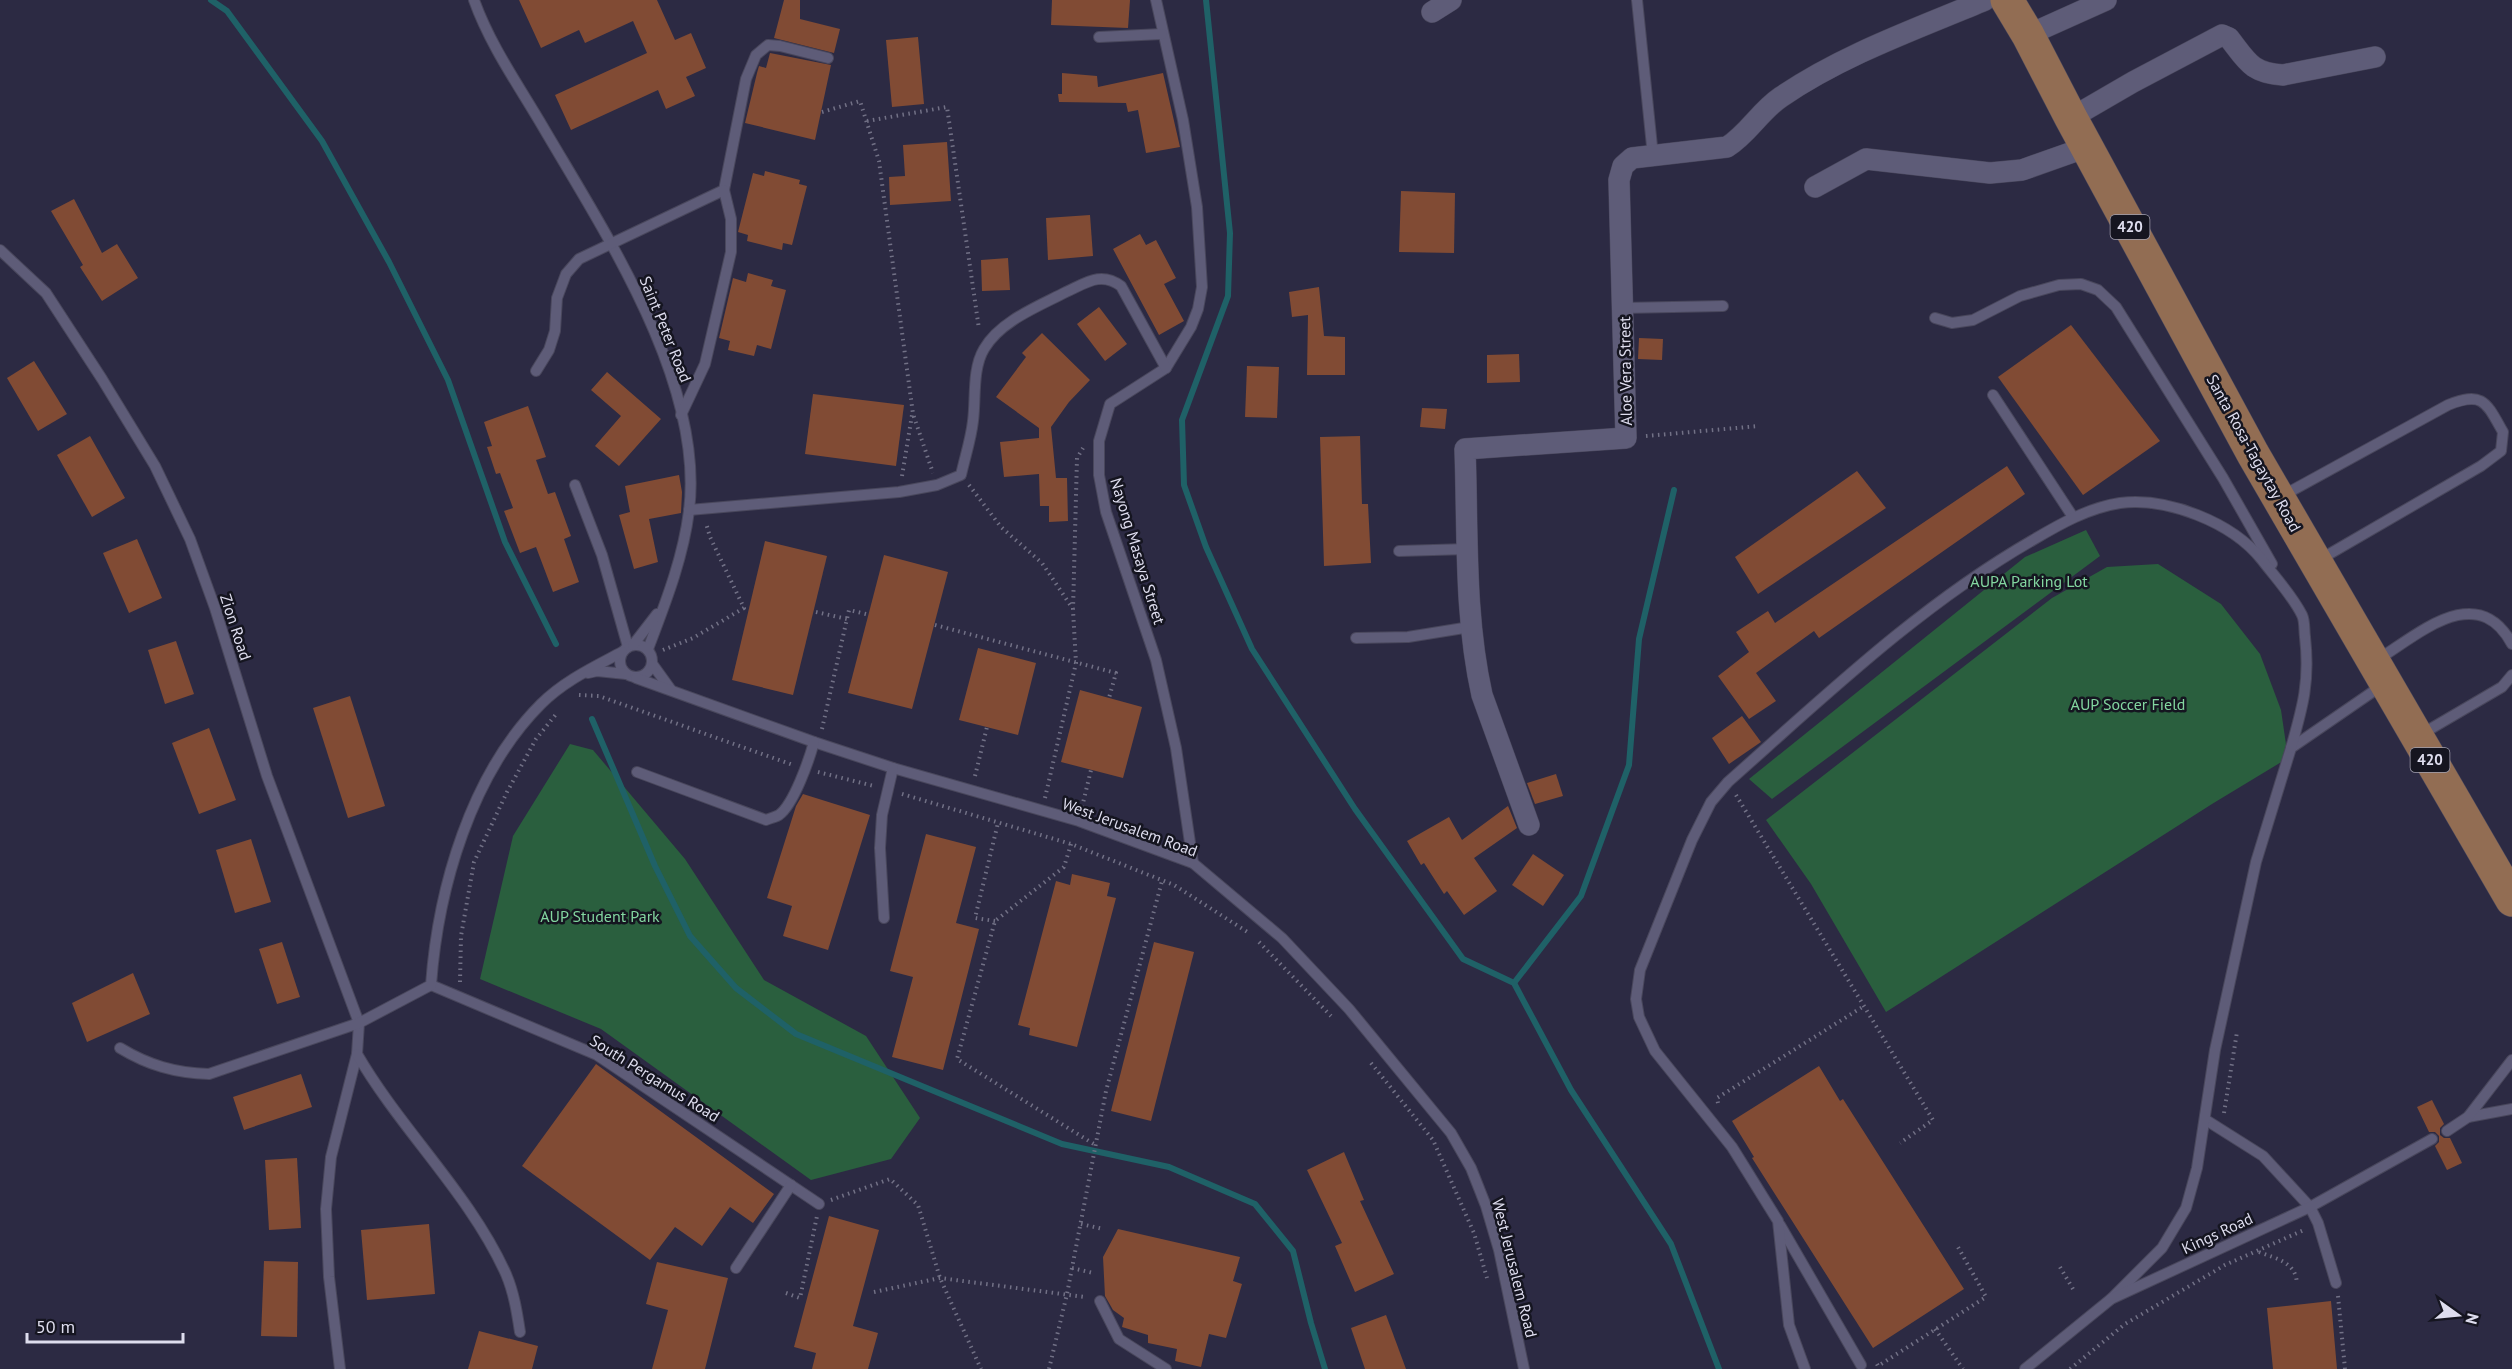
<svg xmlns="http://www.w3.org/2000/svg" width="2512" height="1369" font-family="'PT Sans',sans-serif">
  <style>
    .green { fill: #2a5f3e }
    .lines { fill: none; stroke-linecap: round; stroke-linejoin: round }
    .stream { stroke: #1f6167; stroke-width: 6 }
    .building { fill: #814b34 }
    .service-casing { stroke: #49475c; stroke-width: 12 }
    .minor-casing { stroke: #49475c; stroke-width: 22 }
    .primary-casing { stroke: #49475c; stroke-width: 34 }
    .path { stroke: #727186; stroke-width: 4; stroke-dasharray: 1.5 4.5; stroke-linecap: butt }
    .service { stroke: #5e5c78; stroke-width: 10 }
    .minor { stroke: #5e5c78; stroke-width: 21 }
    .primary { stroke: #926d53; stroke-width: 33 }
    .labels { text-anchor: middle; stroke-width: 5; stroke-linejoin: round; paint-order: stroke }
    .shield { fill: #151520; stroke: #a2a1b0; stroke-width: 1.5 }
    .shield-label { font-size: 15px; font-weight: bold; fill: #deddee }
    .street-label { font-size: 16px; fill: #deddee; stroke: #151520 }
    .park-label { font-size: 16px; fill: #83d6a0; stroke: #151520 }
  </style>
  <rect width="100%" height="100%" fill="#2c2a43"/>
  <g class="green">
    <polygon points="2086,530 2100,556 1772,799 1749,779 2025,557"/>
    <polygon points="2158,564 2221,604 2260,654 2281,710 2288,758 2212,804 1886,1012 1811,884 1766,820 2052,598 2107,567"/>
    <polygon points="570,744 593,750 685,859 764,980 866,1036 920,1118 891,1159 811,1180 601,1029 480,979 513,836"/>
  </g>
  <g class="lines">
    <g class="stream">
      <polyline points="211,0 227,11 322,141 389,262 448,380 505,542 556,644"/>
      <polyline points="1206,0 1230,233 1228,296 1182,420 1184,485 1206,547 1252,649 1355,809 1463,959 1514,983 1571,1090 1671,1244 1719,1369"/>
      <polyline points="592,719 655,866 690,936 736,988 796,1034 1062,1144 1169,1167 1255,1204 1293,1251 1311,1323 1325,1369"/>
      <polyline points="1514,983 1581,896 1629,765 1639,639 1674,490"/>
    </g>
  </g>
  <g class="building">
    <polygon points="519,0 657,0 675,40 691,33 706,68 686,77 695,96 666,109 658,90 571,130 555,95 647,53 633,21 585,43 579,30 541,48"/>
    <polygon points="784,0 800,0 800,19 840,29 834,53 774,38"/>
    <polygon points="1052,0 1130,0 1128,28 1051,25"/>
    <polygon points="918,37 924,104 892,107 886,40"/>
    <polygon points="770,53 831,65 815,140 745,123 757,73 759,66 766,68"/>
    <polygon points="1062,73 1097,76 1098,87 1163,73 1180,147 1146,153 1138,110 1128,112 1126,103 1059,102 1058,94 1062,94"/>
    <polygon points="947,142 951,201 890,205 889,177 905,176 903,145"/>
    <polygon points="765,171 800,180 799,184 807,186 792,245 783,243 782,250 747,241 748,235 738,232 753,173 764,176"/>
    <polygon points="1401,191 1455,193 1454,253 1399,252"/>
    <polygon points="74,199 102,253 117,244 138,278 102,301 80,267 83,265 51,211"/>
    <polygon points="1090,215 1093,256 1048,260 1046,218"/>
    <polygon points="1140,234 1146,245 1156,240 1176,278 1164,284 1184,321 1159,335 1113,249"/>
    <polygon points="1008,258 1010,290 982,291 981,260"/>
    <polygon points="748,273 773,280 771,286 786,290 771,349 757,345 754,356 728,350 730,341 719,338 733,278 746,282"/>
    <polygon points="1319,287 1324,336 1345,337 1345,375 1307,375 1308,315 1292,317 1289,292"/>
    <polygon points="1099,307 1127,344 1105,361 1077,324"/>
    <polygon points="2071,325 2160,441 2083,495 1998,377"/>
    <polygon points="1042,333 1090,380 1069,402 1051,427 1056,478 1067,478 1068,521 1049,522 1049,506 1040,506 1039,474 1004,477 1000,442 1039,438 1039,428 996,397 1026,357 1022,353"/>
    <polygon points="1639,338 1663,339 1662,360 1638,359"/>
    <polygon points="1519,354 1520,382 1487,383 1487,355"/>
    <polygon points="34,361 67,414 38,431 7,378"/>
    <polygon points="1247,366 1279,367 1277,418 1245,417"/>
    <polygon points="607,372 661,419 619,466 595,446 621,416 591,390"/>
    <polygon points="813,394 904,405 896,466 805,454"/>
    <polygon points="528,406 546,457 536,460 548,494 555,492 571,536 564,539 579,582 553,592 536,547 520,553 504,511 513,508 500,473 496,474 487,447 492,446 484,422"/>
    <polygon points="1422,408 1447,409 1445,429 1420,427"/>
    <polygon points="90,436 125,498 92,517 57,455"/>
    <polygon points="1360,436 1362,504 1368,504 1371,563 1324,566 1320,437"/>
    <polygon points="2007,466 2025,494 1819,638 1814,631 1756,673 1776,701 1749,719 1718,676 1749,652 1736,632 1768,611 1775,623"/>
    <polygon points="1857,471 1886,508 1758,594 1735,557"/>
    <polygon points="679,475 682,492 681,513 649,519 658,562 634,569 619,515 630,512 625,486"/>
    <polygon points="137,539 162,598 129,613 103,553"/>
    <polygon points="765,541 827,556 793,695 732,680"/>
    <polygon points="884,555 948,572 912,709 848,693"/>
    <polygon points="176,641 194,694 165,704 148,650"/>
    <polygon points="978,648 1036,663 1018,735 959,720"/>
    <polygon points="1080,690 1142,707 1123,778 1061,762"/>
    <polygon points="350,696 385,806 348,818 313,708"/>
    <polygon points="1742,716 1761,742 1729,764 1712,738"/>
    <polygon points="209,728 236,800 199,814 172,743"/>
    <polygon points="1556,774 1563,796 1535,804 1527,783"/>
    <polygon points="803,794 870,815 828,950 783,936 792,906 767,898 796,806"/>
    <polygon points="1508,806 1517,828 1474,858 1497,891 1464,915 1447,891 1444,894 1424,863 1421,865 1407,841 1449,817 1462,840"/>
    <polygon points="926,834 976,847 956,923 979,929 943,1070 892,1057 913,977 890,971"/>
    <polygon points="251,839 271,902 235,913 216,850"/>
    <polygon points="1533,854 1564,875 1543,906 1512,885"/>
    <polygon points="1072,874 1110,883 1107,896 1116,898 1077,1047 1029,1035 1030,1028 1018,1025 1056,881 1070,885"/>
    <polygon points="282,942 300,997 277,1004 259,949"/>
    <polygon points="1154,942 1194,952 1151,1121 1111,1111"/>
    <polygon points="133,973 150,1014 87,1042 72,1003"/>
    <polygon points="596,1064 774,1194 753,1223 730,1207 702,1246 675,1227 650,1260 522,1166"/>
    <polygon points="1819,1066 1840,1101 1843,1099 1964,1289 1873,1348 1752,1158 1754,1157 1732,1121"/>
    <polygon points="301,1074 312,1107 244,1130 233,1097"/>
    <polygon points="2432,1100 2444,1124 2440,1128 2440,1135 2444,1138 2450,1138 2462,1163 2447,1170 2435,1146 2439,1142 2439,1136 2435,1132 2429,1132 2417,1107"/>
    <polygon points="1344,1152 1364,1200 1360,1201 1394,1274 1355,1292 1335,1246 1342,1243 1307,1170"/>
    <polygon points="297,1158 301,1228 269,1230 265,1160"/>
    <polygon points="829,1216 879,1230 853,1326 878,1333 868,1369 812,1369 816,1353 794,1347"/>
    <polygon points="429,1224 435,1294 367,1300 361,1230"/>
    <polygon points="1118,1229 1240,1257 1233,1281 1242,1284 1226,1338 1209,1334 1201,1367 1175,1361 1177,1349 1148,1343 1148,1335 1122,1327 1124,1318 1113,1310 1105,1296 1103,1257"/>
    <polygon points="264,1261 298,1262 297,1337 261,1336"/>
    <polygon points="657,1262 728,1278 705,1369 652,1369 668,1310 646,1304"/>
    <polygon points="2331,1301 2337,1369 2273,1369 2267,1308"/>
    <polygon points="1386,1315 1406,1369 1365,1369 1351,1328"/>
    <polygon points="479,1331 538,1346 532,1369 468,1369"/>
  </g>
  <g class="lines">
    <g class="service-casing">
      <g id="service">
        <path d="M 474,0 C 490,45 519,86 543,127 C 605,233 705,383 689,511 C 683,559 665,604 648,649"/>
        <polyline points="1156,0 1183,120 1197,207 1202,287 1198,309 1191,327 1166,368 1110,404 1099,441 1099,475 1106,512 1156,660 1176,748 1193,863"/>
        <polyline points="1637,0 1653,156"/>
        <polyline points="1099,37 1162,34"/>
        <polyline points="0,250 46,293 102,379 155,466 190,539 215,608 267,776 359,1023 357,1054 331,1157 326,1209 329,1277 340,1369"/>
        <polyline points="1623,308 1723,306"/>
        <polyline points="1935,318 1952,323 1973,320 2020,296 2059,285 2081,284 2098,290 2116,307 2223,478 2272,564"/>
        <polyline points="536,371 549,350 555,331 557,298 566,274 579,259 724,190 746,79 756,55 768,45 780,46 828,58"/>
        <polyline points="1993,395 2073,517"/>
        <polyline points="681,415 705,364 731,252 731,219 724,190"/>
        <polyline points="575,485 602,555 628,647"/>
        <path d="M 2282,496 L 2448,405 C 2483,391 2486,402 2503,432 L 2501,451 L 2481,466 L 2319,560"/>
        <path d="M 689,510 L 899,492 L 937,485 L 961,475 C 965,457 971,439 973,421 C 976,399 972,369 984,349 C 1000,321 1039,306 1066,292 C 1086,283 1101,271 1121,286 L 1166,368"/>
        <polyline points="1399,551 1468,549"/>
        <polyline points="1356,638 1408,637 1470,627"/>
        <circle cx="636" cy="661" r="16"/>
        <polyline points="633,645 657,614"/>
        <path d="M 2377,660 C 2419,634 2477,580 2512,644"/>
        <polyline points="653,665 671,690"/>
        <polyline points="588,673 597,671 626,674"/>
        <polyline points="636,678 814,742 893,768 1079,821 1193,863 1282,938 1349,1009 1451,1133 1471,1168 1486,1206 1499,1250 1524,1369"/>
        <polyline points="2420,735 2502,687 2512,675"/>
        <path d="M 637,772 L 766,820 C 770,818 776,817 779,815 C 794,804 809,760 814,742"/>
        <polyline points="884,918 880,848 882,815 893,768"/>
        <polyline points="431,985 597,1055 819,1204"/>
        <path d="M 120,1048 C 148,1065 175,1073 209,1074 L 359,1023 L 431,985 C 438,888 471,774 541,704 C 564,681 594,667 622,652"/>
        <path d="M 357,1054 C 401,1130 470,1194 506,1274 C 514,1293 517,1312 520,1332"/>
        <polyline points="2468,1117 2512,1109"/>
        <polyline points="2206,1120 2263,1156 2310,1207 2318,1223 2336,1283"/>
        <polyline points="2447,1131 2468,1117 2512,1060"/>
        <polyline points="1780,1225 1861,1365"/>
        <polyline points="736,1268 791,1185"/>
        <polyline points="2111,1299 2162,1248 2186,1208 2197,1168 2215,1050 2256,862 2291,748 2384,684"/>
        <polyline points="1100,1301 1119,1339 1166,1369"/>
        <path d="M 1805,1369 L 1789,1325 L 1778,1221 L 1732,1147 L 1655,1051 L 1639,1017 L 1636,999 L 1640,970 L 1692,840 L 1711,802 L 1728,782 C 1825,696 1920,605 2033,540 C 2060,524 2088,508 2120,503 C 2167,497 2232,522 2262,560 C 2275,577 2292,595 2302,615 C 2305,621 2304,630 2305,637 C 2310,681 2303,706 2291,748"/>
        <polyline points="2025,1369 2111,1299 2310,1207 2432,1139"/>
      </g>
    </g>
    <g class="minor-casing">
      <g id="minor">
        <polyline points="1432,12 1451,0"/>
        <polyline points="2028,35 2106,0"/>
        <path d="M 2071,118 L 2133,82 L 2222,35 L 2229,38 C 2247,61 2251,73 2283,75 L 2375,57"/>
        <polyline points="1815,187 1866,159 1990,173 2022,170 2087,147"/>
        <path d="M 1529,825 L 1482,695 C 1464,615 1468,531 1465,449 L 1626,438 L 1619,180 L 1623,166 L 1632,158 L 1727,147 C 1748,134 1760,111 1781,97 C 1842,55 1916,29 1985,0"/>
      </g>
    </g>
    <g class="primary-casing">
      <polyline id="primary" points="2007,0 2028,35 2071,118 2253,454 2512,900"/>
    </g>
    <g class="path">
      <polyline points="822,112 860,101 879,161 913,414 933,473"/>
      <polyline points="867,121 947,107 979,329"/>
      <polyline points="1646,436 1759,426"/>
      <polyline points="902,476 912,415"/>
      <polyline points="969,485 1001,527 1042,563 1073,609"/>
      <polyline points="816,612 847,619"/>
      <polyline points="935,625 1116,673 1109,698"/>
      <polyline points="663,650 693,638 744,608 710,537 706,523"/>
      <polyline points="579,695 599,696 793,765"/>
      <polyline points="822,729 849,610 870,615"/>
      <polyline points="818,772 874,786"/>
      <polyline points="975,776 987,727"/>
      <polyline points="902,794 1071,844 1174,885 1249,933"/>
      <polyline points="1736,795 1933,1120 1900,1143"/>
      <polyline points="1045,798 1076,663 1073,610 1077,458 1083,448"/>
      <polyline points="1082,807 1091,770"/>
      <polyline points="1071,844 1064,867 995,921 957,1059 1097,1146"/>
      <polyline points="995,921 975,918 998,823"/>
      <polyline points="1259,942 1331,1016"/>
      <polyline points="460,982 461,936 474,862 507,792 536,739 557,713"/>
      <polyline points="1371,1063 1433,1140 1474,1233 1487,1278"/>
      <polyline points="1718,1103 1717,1098 1864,1006"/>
      <polyline points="2224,1113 2237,1032"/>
      <polyline points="831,1200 890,1179 918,1205 940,1278 981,1369"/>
      <polyline points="1081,1224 1103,1229"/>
      <path d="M 2259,1252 C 2277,1259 2296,1262 2297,1284"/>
      <polyline points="2060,1267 2073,1289"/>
      <polyline points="1072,1268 1093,1273"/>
      <polyline points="874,1292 940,1278 1085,1297"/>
      <polyline points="786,1293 800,1298 817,1216"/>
      <polyline points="2338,1296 2345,1369"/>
      <polyline points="1935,1329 1963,1369"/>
      <polyline points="1877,1364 1878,1366 1986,1297 1958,1247"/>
      <polyline points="1049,1369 1067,1294 1106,1091 1162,881"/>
      <polyline points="2070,1369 2125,1324 2225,1265 2304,1230"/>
    </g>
    <use href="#service" class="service"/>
    <use href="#minor" class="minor"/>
    <use href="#primary" class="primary"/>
  </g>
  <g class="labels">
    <g class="shield">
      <rect x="2110.5" y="215" width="39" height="24" rx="4.5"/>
      <rect x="2410.5" y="748" width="39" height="24" rx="4.5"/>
    </g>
    <g class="shield-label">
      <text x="2130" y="232">420</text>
      <text x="2430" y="765">420</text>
    </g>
    <g class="street-label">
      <text transform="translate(666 329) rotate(68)" y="6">Saint Peter Road</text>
      <text transform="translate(1625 371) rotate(-91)" y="6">Aloe Vera Street</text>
      <text transform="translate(2254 453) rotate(61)" y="6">Santa Rosa-Tagaytay Road</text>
      <text transform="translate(1138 551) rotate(73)" y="6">Nayong Masaya Street</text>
      <text transform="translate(236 627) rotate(72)" y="6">Zion Road</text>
      <text transform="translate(1130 827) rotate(20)" y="6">West Jerusalem Road</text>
      <text transform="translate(655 1078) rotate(32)" y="6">South Pergamus Road</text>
      <text transform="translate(2217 1233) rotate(-25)" y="6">Kings Road</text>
      <text transform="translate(1515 1268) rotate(76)" y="6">West Jerusalem Road</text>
    </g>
    <g class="park-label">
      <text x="2029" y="587">AUPA Parking Lot</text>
      <text x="2128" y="710">AUP Soccer Field</text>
      <text x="600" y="922">AUP Student Park</text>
    </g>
  </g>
  <g transform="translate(2458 1315) rotate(105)" stroke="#151520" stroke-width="4.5" paint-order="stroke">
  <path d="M0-4.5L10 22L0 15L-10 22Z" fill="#deddee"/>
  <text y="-9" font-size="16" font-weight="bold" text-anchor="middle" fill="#deddee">N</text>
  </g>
  <path d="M27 1333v9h156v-9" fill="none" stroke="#deddee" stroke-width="3"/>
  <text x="36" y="1333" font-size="18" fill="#deddee" stroke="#151520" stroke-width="4.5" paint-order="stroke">50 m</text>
</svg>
